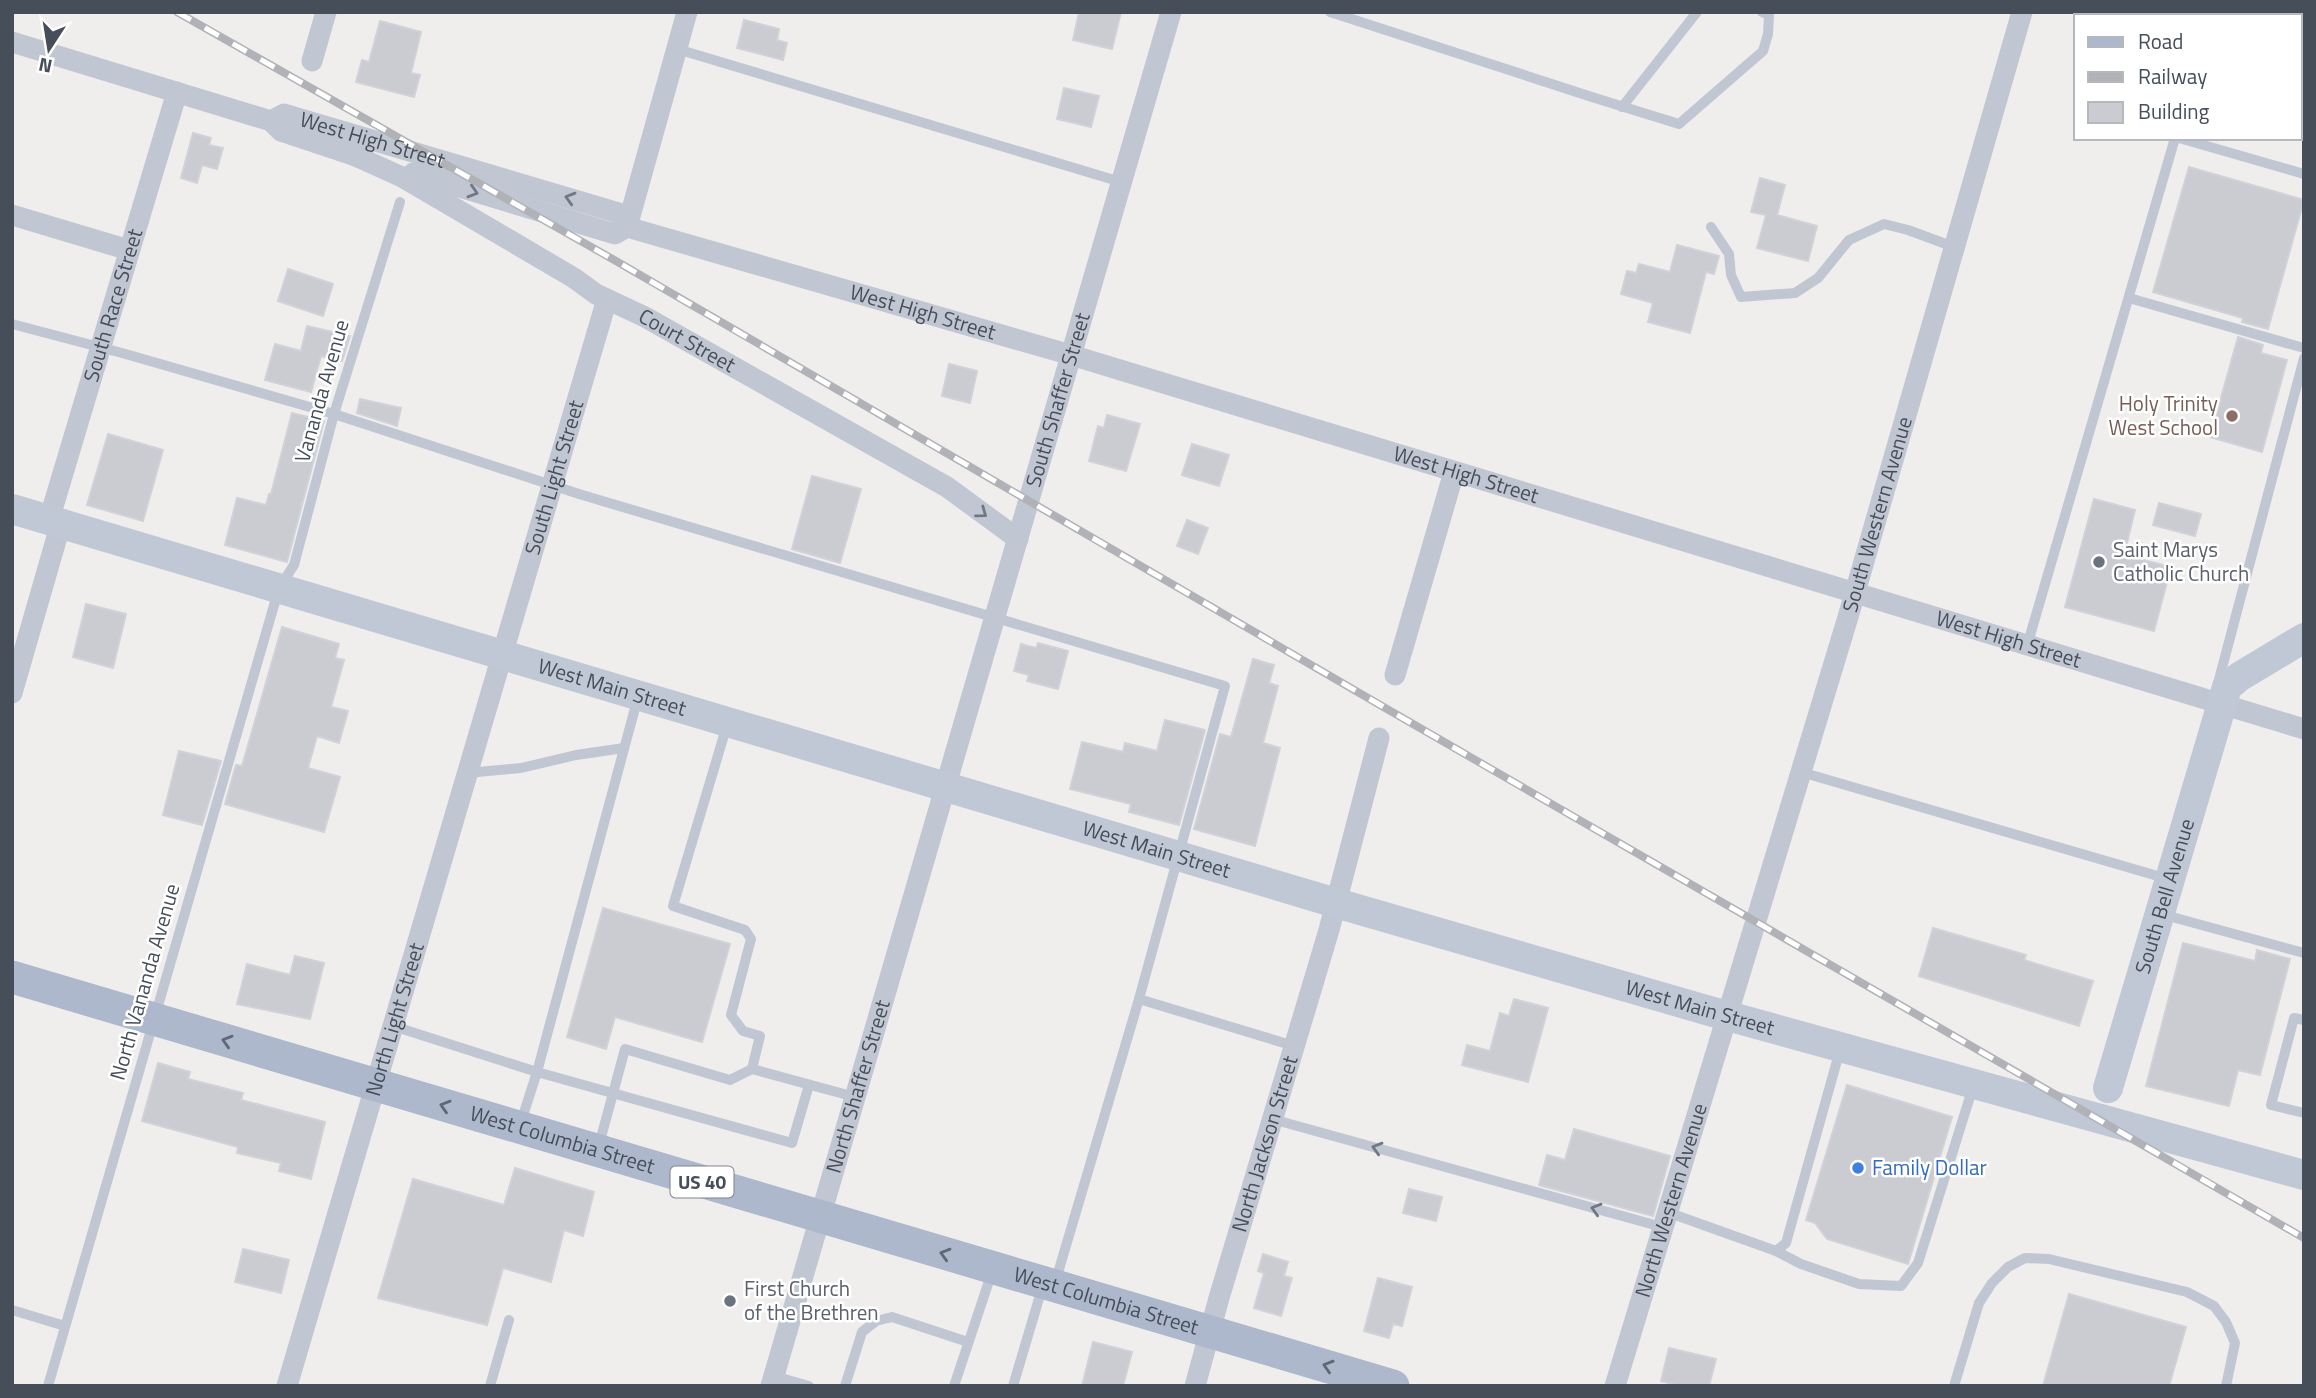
<svg xmlns="http://www.w3.org/2000/svg" width="2316" height="1398" font-family="'Titillium Web',sans-serif">
  <style>
    .building { fill: #caccd2; stroke: #d1d2d9; stroke-width: 2 }
    .lines { fill: none; stroke-linecap: round; stroke-linejoin: round }
    .lane { stroke: #c1c7d2; stroke-width: 10 }
    .street { stroke: #c1c7d2; stroke-width: 21 }
    .secondary { stroke: #c0c8d6; stroke-width: 30 }
    .primary { stroke: #adb8cc; stroke-width: 33 }
    .rail-casing { stroke: #b0b2b8; stroke-width: 8 }
    .rail { stroke: #fff; stroke-width: 5; stroke-dasharray: 16; stroke-linecap: butt }
    .oneway { stroke: #717884 }
    .oneway2 { stroke: #606876 }
    .education-dot { fill: #8d6e63; stroke: #fff; stroke-width: 2.5 }
    .worship-dot { fill: #6b7280; stroke: #fff; stroke-width: 2.5 }
    .shop-dot { fill: #3f7fe0; stroke: #fff; stroke-width: 2.5 }
    .labels { text-anchor: middle; stroke-width: 5; stroke-linejoin: round; paint-order: stroke }
    .shield { fill: #fff; stroke: #7e838c; stroke-width: 2 }
    .shield-label { font-size: 19px; font-weight: bold; fill: #464e5a }
    .street-label { font-size: 21px; fill: #464e5a; stroke: #fff }
    .education-label { font-size: 21px; fill: #785e54; stroke: #fff; text-anchor: end }
    .worship-label { font-size: 21px; fill: #5b616d; stroke: #fff; text-anchor: start }
    .shop-label { font-size: 21px; fill: #366cbe; stroke: #fff; text-anchor: start }
  </style>
  <rect width="100%" height="100%" fill="#f0eeed"/>
  <g class="building">
    <polygon points="1079,12 1121,12 1112,49 1073,40"/>
    <polygon points="744,20 779,29 777,40 787,43 783,60 737,48"/>
    <polygon points="380,21 421,32 411,73 420,75 414,97 356,82 362,60 369,62"/>
    <polygon points="1064,88 1099,96 1091,127 1057,119"/>
    <polygon points="193,133 211,138 209,145 223,148 217,169 202,165 197,183 181,178"/>
    <polygon points="2189,167 2304,200 2268,329 2242,322 2243,318 2153,292"/>
    <polygon points="1760,178 1785,185 1777,215 1817,226 1808,261 1757,248 1766,215 1751,212"/>
    <polygon points="1677,245 1719,256 1714,274 1706,272 1690,333 1648,322 1653,303 1621,294 1627,271 1636,273 1639,264 1670,272"/>
    <polygon points="288,269 333,284 323,316 278,301"/>
    <polygon points="307,326 350,336 342,361 321,356 311,392 265,380 275,344 301,351"/>
    <polygon points="2238,337 2263,345 2261,353 2287,360 2262,452 2210,437"/>
    <polygon points="949,364 977,371 970,403 942,396"/>
    <polygon points="360,399 401,408 397,426 357,413"/>
    <polygon points="292,413 324,421 287,562 225,545 237,498 266,505 269,494 271,494"/>
    <polygon points="1107,415 1140,424 1126,471 1089,461 1098,426 1104,428"/>
    <polygon points="108,434 163,450 143,521 87,505"/>
    <polygon points="1192,444 1229,455 1219,486 1182,475"/>
    <polygon points="812,476 861,489 840,563 792,549"/>
    <polygon points="2094,499 2135,510 2124,555 2171,567 2154,631 2065,607"/>
    <polygon points="2159,503 2201,514 2195,536 2153,525"/>
    <polygon points="1187,520 1208,528 1198,554 1177,546"/>
    <polygon points="86,604 126,614 113,668 73,657"/>
    <polygon points="282,627 339,644 335,658 344,660 331,707 348,711 339,743 317,736 308,768 340,777 324,832 225,804 236,765 242,766"/>
    <polygon points="1038,643 1068,651 1058,689 1027,681 1029,675 1014,671 1021,644 1036,648"/>
    <polygon points="1253,659 1274,665 1269,683 1278,686 1263,743 1280,748 1255,846 1194,829 1220,734 1231,737"/>
    <polygon points="1165,720 1205,730 1179,825 1129,812 1131,804 1070,789 1082,742 1123,752 1125,743 1157,751"/>
    <polygon points="179,751 221,761 202,825 163,815"/>
    <polygon points="603,908 730,944 702,1042 615,1017 606,1049 567,1037"/>
    <polygon points="1933,928 2026,955 2024,960 2093,981 2079,1026 1919,976"/>
    <polygon points="2183,943 2255,961 2257,950 2290,959 2260,1075 2238,1070 2229,1106 2146,1086"/>
    <polygon points="295,956 324,963 310,1019 237,1004 247,964 290,975"/>
    <polygon points="1514,999 1548,1008 1528,1082 1462,1065 1467,1045 1490,1051 1500,1013 1509,1016"/>
    <polygon points="158,1063 190,1072 188,1079 243,1093 241,1100 325,1122 311,1179 279,1171 281,1163 237,1153 238,1147 142,1121"/>
    <polygon points="1847,1085 1952,1117 1908,1264 1827,1239 1815,1223 1806,1220"/>
    <polygon points="1574,1129 1670,1156 1653,1216 1539,1185 1547,1155 1565,1160"/>
    <polygon points="515,1168 594,1192 583,1236 564,1230 551,1282 503,1268 487,1325 378,1298 413,1179 504,1205"/>
    <polygon points="1409,1189 1442,1197 1436,1221 1403,1213"/>
    <polygon points="243,1249 289,1260 281,1293 235,1282"/>
    <polygon points="1263,1254 1288,1262 1284,1276 1292,1278 1281,1316 1254,1308 1264,1273 1258,1271"/>
    <polygon points="1378,1278 1412,1287 1402,1326 1393,1324 1389,1338 1364,1331"/>
    <polygon points="2069,1294 2186,1327 2169,1386 2043,1386"/>
    <polygon points="1093,1342 1132,1352 1123,1386 1082,1386"/>
    <polygon points="1669,1348 1716,1359 1709,1386 1680,1386 1661,1381"/>
  </g>
  <g class="lines">
    <g class="lane">
      <polyline points="1330,12 1595,98 1679,124 1763,51 1768,34 1769,15 1762,12"/>
      <polyline points="2211,16 2212,12"/>
      <polyline points="677,49 1121,182"/>
      <polyline points="1622,107 1697,12"/>
      <polyline points="2179,138 2304,174"/>
      <polyline points="1711,227 1729,254 1731,275 1741,297 1795,293 1818,278 1849,240 1884,224 1908,230 1954,247"/>
      <polyline points="2129,298 2304,348"/>
      <polyline points="12,324 122,353 334,414 579,494 1225,686 1139,999 1055,1283"/>
      <polyline points="2027,646 2175,138"/>
      <polyline points="2217,687 2304,358"/>
      <polyline points="727,725 673,906 745,930 751,939 731,1015 743,1031 760,1036 752,1069"/>
      <polyline points="1801,772 2168,879"/>
      <polyline points="467,773 521,768 576,755 624,748"/>
      <polyline points="2161,914 2304,953"/>
      <polyline points="1139,999 1294,1046"/>
      <polyline points="2304,1020 2294,1018 2271,1105 2304,1113"/>
      <polyline points="393,1026 537,1072 638,697"/>
      <polyline points="1272,1119 1662,1227"/>
      <polyline points="521,1122 537,1072 792,1143 809,1085"/>
      <polyline points="599,1145 625,1049 730,1080 752,1069 855,1097"/>
      <polyline points="1667,1212 1776,1251 1786,1243 1840,1050"/>
      <polyline points="1776,1251 1801,1264 1859,1284 1901,1286 1918,1263 1973,1087"/>
      <polyline points="12,1310 65,1326"/>
      <polyline points="774,1376 809,1386"/>
      <polyline points="48,1386 279,588 294,565 334,414 400,202"/>
      <polyline points="490,1386 509,1320"/>
      <polyline points="845,1386 862,1332 876,1321 892,1317 968,1342"/>
      <polyline points="954,1386 992,1272"/>
      <polyline points="1013,1386 1043,1285"/>
      <polyline points="1954,1386 1979,1303 1992,1283 2008,1267 2025,1258 2049,1259 2187,1292 2214,1306 2226,1322 2235,1343 2226,1386"/>
    </g>
    <g class="street">
      <polyline points="12,42 271,121 281,131 365,159"/>
      <polyline points="312,61 326,12"/>
      <path id="s1" d="M 271,121 L 284,114 L 619,213 L 627,227 L 1071,355 L 2304,729"/>
      <path id="s2" d="M 351,154 L 402,177 L 574,278 L 596,294 L 645,317 L 947,487 L 1018,539"/>
      <polyline points="413,173 615,234 627,227"/>
      <polyline points="12,215 129,250"/>
      <polyline points="627,227 687,12"/>
      <path id="s3" d="M 49,520 L 177,92"/>
      <polyline points="1395,675 1454,472"/>
      <polyline points="12,693 61,523"/>
      <path id="s4" d="M 287,1386 L 607,299"/>
      <path id="s5" d="M 771,1386 L 1171,12"/>
      <path id="s6" d="M 1195,1386 L 1219,1298 L 1329,930 L 1379,738"/>
      <path id="s7" d="M 1615,1386 L 1848,617 L 2022,12"/>
    </g>
    <g class="secondary">
      <path id="s8" d="M 12,509 L 1336,903 L 1706,1010 L 2304,1175"/>
      <path id="s9" d="M 2108,1088 L 2227,687 L 2239,677 L 2304,638"/>
    </g>
    <path class="primary" id="s10" d="M 12,977 L 1393,1386"/>
    <g class="rail-casing">
      <polyline id="rail" points="177,12 616,261 1387,709 2304,1238"/>
    </g>
    <use href="#rail" class="rail"/>
  </g>
  <defs><path id="oneway-chevron" d="M-2-3.5L2.5 0L-2 3.5" fill="none" stroke-width="1.6" stroke-linecap="round" stroke-linejoin="round" transform="scale(1.75)"/></defs>
  <g class="oneway">
    <use href="#oneway-chevron" transform="translate(473 192) rotate(17)"/>
    <use href="#oneway-chevron" transform="translate(570 198) rotate(-164)"/>
    <use href="#oneway-chevron" transform="translate(982 513) rotate(36)"/>
    <use href="#oneway-chevron" transform="translate(1377 1148) rotate(-164)"/>
    <use href="#oneway-chevron" transform="translate(1596 1209) rotate(-164)"/>
  </g>
  <g class="oneway2">
    <use href="#oneway-chevron" transform="translate(227 1041) rotate(-163)"/>
    <use href="#oneway-chevron" transform="translate(445 1106) rotate(-163)"/>
    <use href="#oneway-chevron" transform="translate(945 1254) rotate(-164)"/>
    <use href="#oneway-chevron" transform="translate(1328 1366) rotate(-163)"/>
  </g>
  <circle class="education-dot" cx="2232" cy="416" r="7"/>
  <g class="worship-dot">
    <circle cx="2099" cy="562" r="7"/>
    <circle cx="730" cy="1301" r="7"/>
  </g>
  <circle class="shop-dot" cx="1858" cy="1168" r="7"/>
  <g class="labels">
    <rect class="shield" x="670.5" y="1166.5" width="63" height="31" rx="5"/>
    <g class="shield-label">
      <text x="702" y="1189">US 40</text>
    </g>
    <g class="street-label">
      <text dy="7" stroke="none"><textPath href="#s1" startOffset="107">West High Street</textPath></text>
      <text dy="7" stroke="none"><textPath href="#s3" startOffset="224">South Race Street</textPath></text>
      <text dy="7" stroke="none"><textPath href="#s1" startOffset="688">West High Street</textPath></text>
      <text dy="7" stroke="none"><textPath href="#s2" startOffset="385">Court Street</textPath></text>
      <text transform="translate(322 391) rotate(-74)" y="7">Vananda Avenue</text>
      <text dy="7" stroke="none"><textPath href="#s5" startOffset="1027">South Shaffer Street</textPath></text>
      <text dy="7" stroke="none"><textPath href="#s1" startOffset="1255">West High Street</textPath></text>
      <text dy="7" stroke="none"><textPath href="#s4" startOffset="947">South Light Street</textPath></text>
      <text dy="7" stroke="none"><textPath href="#s7" startOffset="910">South Western Avenue</textPath></text>
      <text dy="7" stroke="none"><textPath href="#s1" startOffset="1822">West High Street</textPath></text>
      <text dy="7" stroke="none"><textPath href="#s8" startOffset="626">West Main Street</textPath></text>
      <text dy="7" stroke="none"><textPath href="#s8" startOffset="1194">West Main Street</textPath></text>
      <text dy="7" stroke="none"><textPath href="#s9" startOffset="200">South Bell Avenue</textPath></text>
      <text transform="translate(145 982) rotate(-74)" y="7">North Vananda Avenue</text>
      <text dy="7" stroke="none"><textPath href="#s8" startOffset="1760">West Main Street</textPath></text>
      <text dy="7" stroke="none"><textPath href="#s4" startOffset="382">North Light Street</textPath></text>
      <text dy="7" stroke="none"><textPath href="#s5" startOffset="312">North Shaffer Street</textPath></text>
      <text dy="7" stroke="none"><textPath href="#s10" startOffset="574">West Columbia Street</textPath></text>
      <text dy="7" stroke="none"><textPath href="#s6" startOffset="252">North Jackson Street</textPath></text>
      <text dy="7" stroke="none"><textPath href="#s7" startOffset="194">North Western Avenue</textPath></text>
      <text dy="7" stroke="none"><textPath href="#s10" startOffset="1141">West Columbia Street</textPath></text>
    </g>
    <g class="education-label">
      <text x="2218" y="411">Holy Trinity<tspan x="2218" dy="24">West School</tspan></text>
    </g>
    <g class="worship-label">
      <text x="2113" y="557">Saint Marys<tspan x="2113" dy="24">Catholic Church</tspan></text>
      <text x="744" y="1296">First Church<tspan x="744" dy="24">of the Brethren</tspan></text>
    </g>
    <g class="shop-label">
      <text x="1872" y="1175">Family Dollar</text>
    </g>
  </g>
  <rect width="2316" height="1398" fill="none" stroke="#464e5a" stroke-width="28"/>
  <rect x="2074" y="14" width="228" height="126" fill="#ffffff" stroke="#b5b8bd" stroke-width="2"/>
  <rect x="2088" y="37" width="35" height="10" fill="#adb8cc" stroke="#b5b8bd" stroke-width="2"/>
  <text x="2138" y="49" font-size="21" fill="#464e5a">Road</text>
  <rect x="2088" y="72" width="35" height="10" fill="#b0b2b8" stroke="#b5b8bd" stroke-width="2"/>
  <text x="2138" y="84" font-size="21" fill="#464e5a">Railway</text>
  <rect x="2088" y="102" width="35" height="21" fill="#caccd2" stroke="#b5b8bd" stroke-width="2"/>
  <text x="2138" y="119" font-size="21" fill="#464e5a">Building</text>
  <g transform="translate(49 49) rotate(192)" stroke="#ffffff" stroke-width="5" paint-order="stroke">
  <path d="M0-5L12 26L0 18L-12 26Z" fill="#464e5a"/>
  <text y="-10" font-size="19" font-weight="bold" text-anchor="middle" fill="#464e5a">N</text>
  </g>
</svg>
